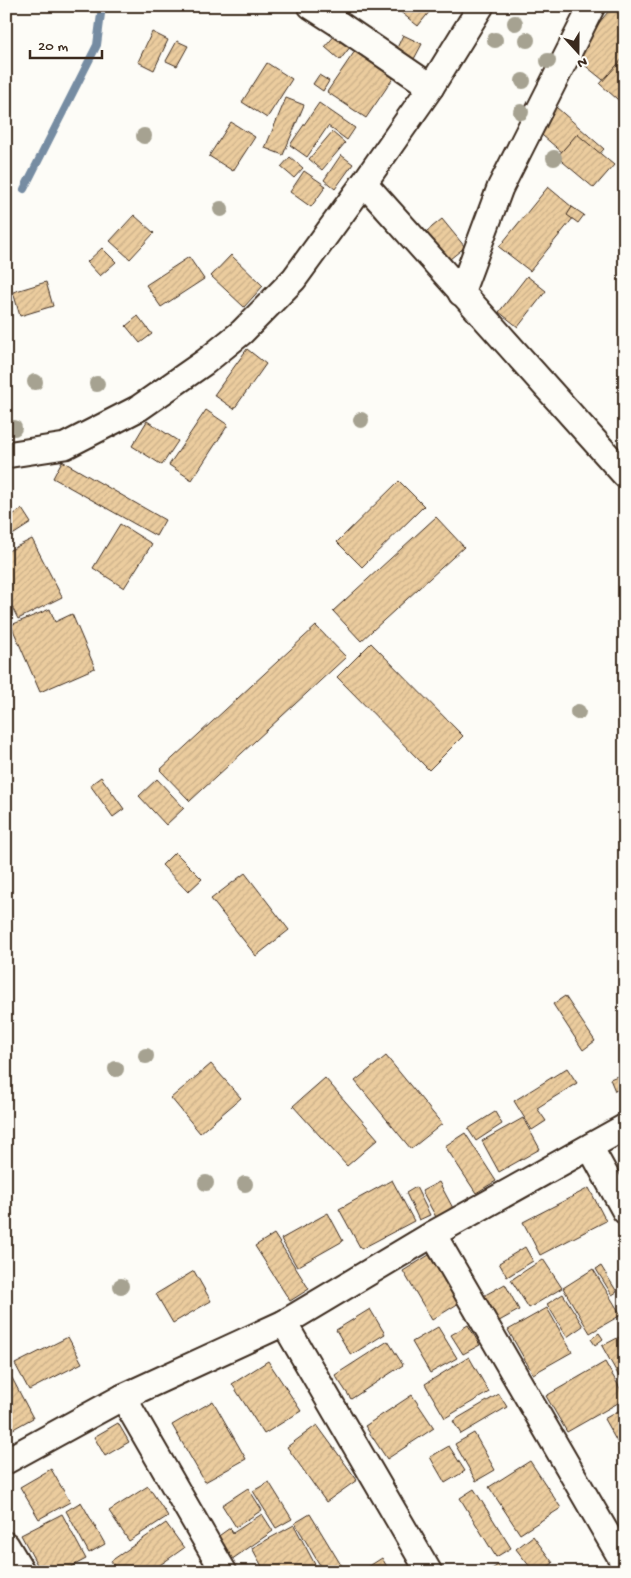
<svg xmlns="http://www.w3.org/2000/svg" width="631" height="1578" font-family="'Gochi Hand',sans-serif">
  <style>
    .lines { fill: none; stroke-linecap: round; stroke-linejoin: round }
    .stream { stroke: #768ca2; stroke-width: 8 }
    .building { fill: url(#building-hatch); stroke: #3b2a1e }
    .street-casing { stroke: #3b2a1e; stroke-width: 29 }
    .street { stroke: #fdfcf7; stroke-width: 25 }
    .tree { fill: #a6a291 }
  </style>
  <defs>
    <pattern id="building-hatch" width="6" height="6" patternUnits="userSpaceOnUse" patternTransform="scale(1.25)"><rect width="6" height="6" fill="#ebcc9e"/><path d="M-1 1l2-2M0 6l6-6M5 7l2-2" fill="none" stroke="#caaf88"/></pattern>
  </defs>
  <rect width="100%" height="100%" fill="#fdfcf7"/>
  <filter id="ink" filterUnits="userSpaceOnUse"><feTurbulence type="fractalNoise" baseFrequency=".02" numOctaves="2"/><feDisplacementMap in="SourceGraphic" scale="10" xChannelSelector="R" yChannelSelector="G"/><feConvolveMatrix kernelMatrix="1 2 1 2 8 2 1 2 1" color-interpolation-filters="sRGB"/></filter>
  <g filter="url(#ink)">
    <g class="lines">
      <polyline class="stream" points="24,189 97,45 102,6"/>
    </g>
    <g class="building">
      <polygon points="393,6 434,6 418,26"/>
      <polygon points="613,6 625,6 625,95 623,96 572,55"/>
      <polygon points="152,32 168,40 154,70 138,62"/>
      <polygon points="336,34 351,46 340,60 325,47"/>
      <polygon points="403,35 422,44 414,59 396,50"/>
      <polygon points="177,41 188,46 177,66 166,61"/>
      <polygon points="357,48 396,74 366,118 327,92"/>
      <polygon points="625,56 625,106 600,84"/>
      <polygon points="267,63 292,79 267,118 242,102"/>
      <polygon points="319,75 329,81 323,91 313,84"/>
      <polygon points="286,98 304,105 283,155 265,148"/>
      <polygon points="319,103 355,128 347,140 328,126 307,157 290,145"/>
      <polygon points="556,107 604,149 584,171 536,130"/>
      <polygon points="231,122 255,137 233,171 209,156"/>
      <polygon points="332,132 345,143 322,170 309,159"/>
      <polygon points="577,134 614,165 594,188 557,157"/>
      <polygon points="341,155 353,164 335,189 324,180"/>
      <polygon points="290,157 303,168 294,178 281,167"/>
      <polygon points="304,171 326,186 311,207 290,192"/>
      <polygon points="548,187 578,212 530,271 499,247"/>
      <polygon points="572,207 584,215 578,223 567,215"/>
      <polygon points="134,215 154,233 130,259 110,241"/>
      <polygon points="442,219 465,247 445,263 422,235"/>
      <polygon points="102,248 116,262 100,276 87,262"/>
      <polygon points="231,255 263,286 244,307 211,276"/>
      <polygon points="189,257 204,279 161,307 146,285"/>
      <polygon points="527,276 546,291 518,327 499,312"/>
      <polygon points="46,282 53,306 20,316 13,292"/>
      <polygon points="138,316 152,334 140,343 126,326"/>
      <polygon points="247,349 266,364 234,409 214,395"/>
      <polygon points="206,410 228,425 192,480 169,465"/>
      <polygon points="147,421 178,441 162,465 132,446"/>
      <polygon points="62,461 165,520 156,536 53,478"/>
      <polygon points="399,481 424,506 362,567 337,542"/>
      <polygon points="22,509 31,523 11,536 6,529 6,519"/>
      <polygon points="436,517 464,547 361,641 333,611"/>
      <polygon points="120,524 152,544 124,588 93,568"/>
      <polygon points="32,539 62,597 18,619 6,595 6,552"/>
      <polygon points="50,609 55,622 72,614 95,668 40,692 11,625"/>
      <polygon points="316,626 346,657 190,801 160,770"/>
      <polygon points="371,643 463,736 429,770 337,677"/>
      <polygon points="101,777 124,809 113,817 90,785"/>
      <polygon points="157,779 184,808 166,825 139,796"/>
      <polygon points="175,852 202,879 188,892 162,865"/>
      <polygon points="245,873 289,930 256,956 211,899"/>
      <polygon points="565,996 595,1041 583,1050 553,1004"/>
      <polygon points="386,1056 442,1124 411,1149 355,1081"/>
      <polygon points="211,1064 241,1098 200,1133 171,1098"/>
      <polygon points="567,1068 577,1083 537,1108 546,1121 532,1130 514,1101"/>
      <polygon points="625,1073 625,1087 615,1091 610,1079"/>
      <polygon points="325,1078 378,1139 347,1166 293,1106"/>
      <polygon points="495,1112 502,1124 476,1141 468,1129"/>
      <polygon points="523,1118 540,1149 499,1172 482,1141"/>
      <polygon points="465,1133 496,1181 476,1193 445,1146"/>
      <polygon points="392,1180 414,1221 361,1249 339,1209"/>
      <polygon points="439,1182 454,1210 437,1219 422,1191"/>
      <polygon points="416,1187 430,1215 419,1220 406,1193"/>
      <polygon points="589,1188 606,1221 540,1255 523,1222"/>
      <polygon points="328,1213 343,1241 297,1267 281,1239"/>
      <polygon points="274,1234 309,1289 290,1301 255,1246"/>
      <polygon points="525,1247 533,1261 507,1277 499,1263"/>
      <polygon points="429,1255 459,1303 432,1320 403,1271"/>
      <polygon points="543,1259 562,1288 529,1308 511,1280"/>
      <polygon points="601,1266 617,1292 612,1295 596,1269"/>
      <polygon points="593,1269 621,1315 590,1333 563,1288"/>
      <polygon points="194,1271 211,1301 173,1323 156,1294"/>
      <polygon points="505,1284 519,1310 492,1325 478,1299"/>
      <polygon points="563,1294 583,1326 567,1337 547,1304"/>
      <polygon points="547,1308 572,1352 533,1374 508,1330"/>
      <polygon points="370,1309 385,1334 351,1355 336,1330"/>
      <polygon points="468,1325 480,1345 463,1354 451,1335"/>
      <polygon points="438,1327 457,1358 430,1373 412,1342"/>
      <polygon points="599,1333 603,1339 595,1345 591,1339"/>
      <polygon points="625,1334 625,1387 602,1346"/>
      <polygon points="68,1337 82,1363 29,1390 15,1364"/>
      <polygon points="388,1341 403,1365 351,1399 335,1375"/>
      <polygon points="469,1357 489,1392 445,1418 425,1384"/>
      <polygon points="268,1361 301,1411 264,1434 232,1384"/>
      <polygon points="605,1362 625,1397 625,1399 567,1432 546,1396"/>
      <polygon points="12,1378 33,1418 6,1433 6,1381"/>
      <polygon points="499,1394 507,1407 461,1434 453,1421"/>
      <polygon points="412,1395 434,1428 387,1459 365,1426"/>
      <polygon points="213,1401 246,1459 205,1482 172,1425"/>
      <polygon points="625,1407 625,1456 604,1419"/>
      <polygon points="118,1423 129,1442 105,1456 94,1437"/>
      <polygon points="317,1425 357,1480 326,1502 287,1447"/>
      <polygon points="474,1433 495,1470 476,1481 455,1444"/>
      <polygon points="449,1446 465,1471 445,1483 430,1457"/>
      <polygon points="530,1461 561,1508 520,1534 489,1487"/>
      <polygon points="51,1469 70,1502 39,1519 20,1487"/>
      <polygon points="269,1482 292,1519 276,1528 253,1491"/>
      <polygon points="148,1486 168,1516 129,1541 109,1511"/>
      <polygon points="248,1488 262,1510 236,1527 222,1505"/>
      <polygon points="474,1489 511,1548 496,1557 460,1498"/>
      <polygon points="81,1502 105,1544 89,1553 66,1511"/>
      <polygon points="62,1514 86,1559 61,1572 41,1572 21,1535"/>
      <polygon points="262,1514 273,1531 228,1562 213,1540 230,1528 233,1533"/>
      <polygon points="310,1514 341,1565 329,1572 324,1572 295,1523"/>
      <polygon points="166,1523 184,1548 150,1572 118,1572 111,1561"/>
      <polygon points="294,1525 319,1572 265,1572 252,1548"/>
      <polygon points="533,1536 553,1563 541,1572 534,1572 516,1549"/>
      <polygon points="382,1558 390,1572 360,1572"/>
      <polygon points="498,1565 502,1572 487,1572"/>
      <polygon points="111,1567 114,1572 104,1572"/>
    </g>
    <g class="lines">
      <g class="street-casing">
        <g id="street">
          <polyline points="311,6 336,22 431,87"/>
          <polyline points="364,183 625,475"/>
          <polyline points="461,293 500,188 592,6"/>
          <polyline points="6,455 65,446 139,408 205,362 242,332 294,279 364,183 431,87 481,6"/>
          <polyline points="590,1147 625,1211"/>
          <polyline points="433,1234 625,1565"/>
          <polyline points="284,1323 429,1572"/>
          <polyline points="123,1397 224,1572"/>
          <polyline points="6,1461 123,1397 284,1323 433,1234 625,1127"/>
          <polyline points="6,1545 22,1572"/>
        </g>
      </g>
      <use href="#street" class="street"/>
    </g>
    <g class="tree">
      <circle cx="515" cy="23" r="8"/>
      <circle cx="495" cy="40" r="8"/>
      <circle cx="527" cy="40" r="8"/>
      <circle cx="548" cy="61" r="8"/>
      <circle cx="523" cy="81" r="8"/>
      <circle cx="521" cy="112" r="8"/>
      <circle cx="144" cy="136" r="8"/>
      <circle cx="554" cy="158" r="8"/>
      <circle cx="221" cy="209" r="8"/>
      <circle cx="35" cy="382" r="8"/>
      <circle cx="97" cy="384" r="8"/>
      <circle cx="361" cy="420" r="8"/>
      <circle cx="14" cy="428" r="8"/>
      <circle cx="578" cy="712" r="8"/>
      <circle cx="146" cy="1056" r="8"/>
      <circle cx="116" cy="1069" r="8"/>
      <circle cx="206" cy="1183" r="8"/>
      <circle cx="245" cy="1184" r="8"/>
      <circle cx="121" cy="1286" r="8"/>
    </g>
  </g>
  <rect width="631" height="1578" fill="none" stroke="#fdfcf7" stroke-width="25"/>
  <rect x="12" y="12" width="606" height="1553" fill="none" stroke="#3b2a1e" stroke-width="2" filter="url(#ink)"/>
  <g transform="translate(578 52) rotate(159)" stroke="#fdfcf7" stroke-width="4" paint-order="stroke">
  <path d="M0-4L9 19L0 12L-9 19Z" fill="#3b2a1e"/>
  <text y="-8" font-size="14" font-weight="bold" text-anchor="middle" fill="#3b2a1e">N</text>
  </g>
  <path d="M30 50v8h72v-8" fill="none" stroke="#3b2a1e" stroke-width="2.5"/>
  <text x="38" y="50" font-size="15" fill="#3b2a1e" stroke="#fdfcf7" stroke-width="4" paint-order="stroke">20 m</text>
</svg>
